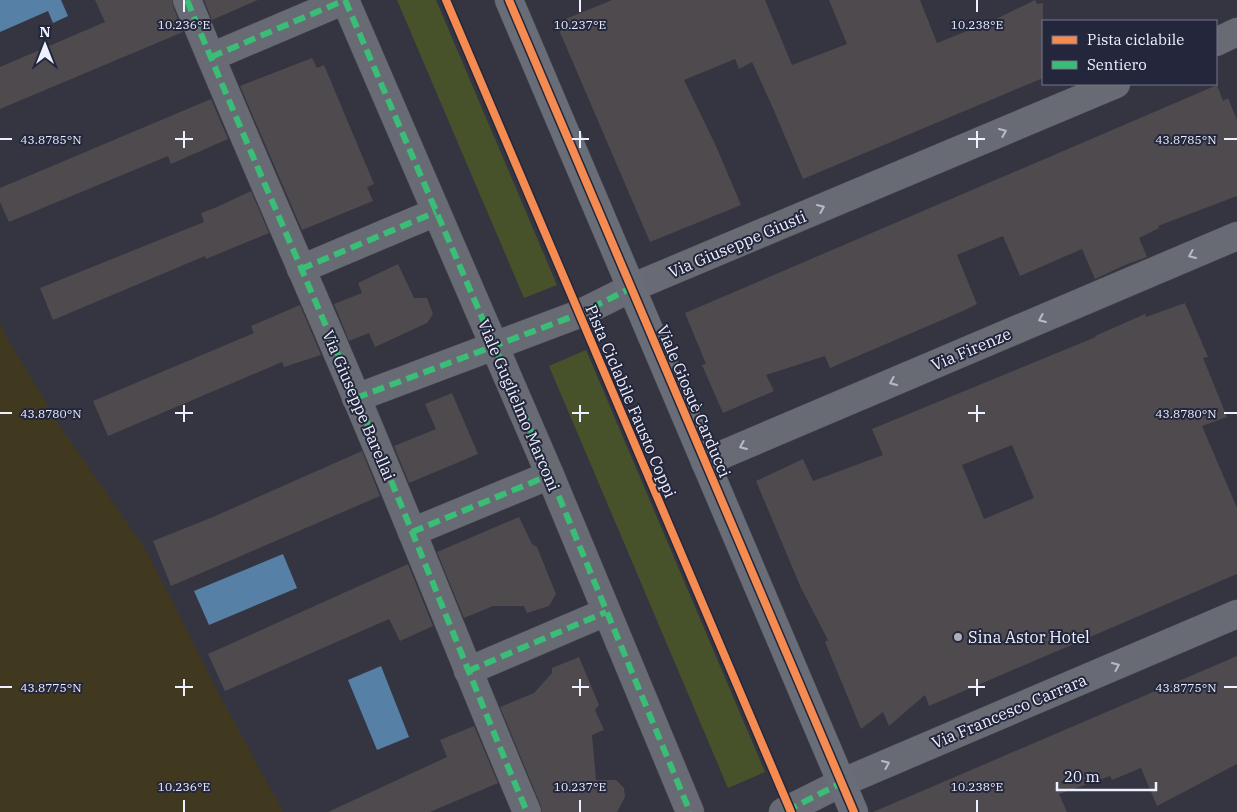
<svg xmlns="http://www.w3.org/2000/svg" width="1237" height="812" font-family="'IBM Plex Serif',serif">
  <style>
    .green { fill: #47522a }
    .sand { fill: #41391f }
    .water { fill: #5680a5 }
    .building { fill: #4f4a4e; fill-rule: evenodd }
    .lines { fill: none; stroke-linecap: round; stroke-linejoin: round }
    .street-casing { stroke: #4f515b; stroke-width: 29 }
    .secondary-casing { stroke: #4f515b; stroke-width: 29 }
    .street { stroke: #696b74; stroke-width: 28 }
    .secondary { stroke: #686d77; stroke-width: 28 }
    .quiet { stroke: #3abd76; stroke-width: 6; stroke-dasharray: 12 6; stroke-linecap: butt }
    .cycleway-casing { stroke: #24273c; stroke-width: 11 }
    .cycleway { stroke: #f68b52; stroke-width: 8 }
    .oneway { stroke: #b8bbc7 }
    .ticks { fill: none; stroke: #edf0fe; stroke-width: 2 }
    .poi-dot { fill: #acafbc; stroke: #24273c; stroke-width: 2 }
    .labels { text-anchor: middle; stroke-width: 4; stroke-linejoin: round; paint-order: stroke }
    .street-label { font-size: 16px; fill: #edf0fe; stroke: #24273c }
    .poi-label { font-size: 16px; fill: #edf0fe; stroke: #24273c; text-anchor: start }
    .ticks-label { font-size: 12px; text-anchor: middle; fill: #edf0fe; stroke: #24273c; stroke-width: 4; stroke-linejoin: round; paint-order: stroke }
  </style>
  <rect width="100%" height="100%" fill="#343541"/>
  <g class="green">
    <polygon points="397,0 436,0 557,285 524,298"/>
    <polygon points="586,350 765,772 728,788 549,366"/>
  </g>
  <polygon class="sand" points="0,322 7,338 64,432 146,550 220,696 283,812 0,812"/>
  <g class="water">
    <polygon points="0,0 61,0 68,16 53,23 48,11 0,32"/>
    <polygon points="283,554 297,588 209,625 194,591"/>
    <polygon points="381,666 409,737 377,750 348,680"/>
  </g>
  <g class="building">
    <polygon points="95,0 172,0 173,6 183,32 0,109 0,67 105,22"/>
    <polygon points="204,0 258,0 212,20"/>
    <polygon points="612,0 765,0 792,65 847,44 829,0 920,0 937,43 992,21 1035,0 1037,4 1043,3 1043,78 803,179 772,106 752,62 739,69 735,59 684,80 716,146 741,205 650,242 556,23"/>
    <polygon points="312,58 317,68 324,65 374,184 367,187 373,201 302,230 240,86"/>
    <polygon points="1217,85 1223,101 1228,98 1237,120 1237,196 1158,226 1159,228 1139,238 1147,257 1125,265 1095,279 1082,249 1020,276 1003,236 957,255 977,304 963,311 830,368 825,356 766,375 774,391 723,413 702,365 706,364 685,313"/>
    <polygon points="211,99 228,139 171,164 168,156 9,222 0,202 0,188"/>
    <polygon points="251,191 269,233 206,259 205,256 53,320 40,288 204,222 201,213 217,207"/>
    <polygon points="398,264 414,298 427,298 433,314 427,323 375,347 369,333 349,341 334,304 362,293 358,283"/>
    <path d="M 1185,303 L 1208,357 L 1203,358 L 1227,417 L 1202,426 L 1237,508 L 1237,574 L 929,706 L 925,695 L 889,726 L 883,712 L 861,729 L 825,642 L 828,640 L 801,588 L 756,481 L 803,459 L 813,481 L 883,455 L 872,429 L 1096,337 L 1095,336 L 1145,314 L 1146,317 ZM 1012,445 L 1034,498 L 984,519 L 962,465 Z"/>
    <polygon points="300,305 321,355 284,367 282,362 108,436 93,401 254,333 251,326"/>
    <polygon points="452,393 478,454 409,483 394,446 436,429 425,404"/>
    <polygon points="362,451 380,496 171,586 153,541 213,517"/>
    <polygon points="519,517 532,544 537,547 556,594 549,606 527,613 524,606 493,606 464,618 437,552"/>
    <polygon points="408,564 433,626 400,641 389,619 225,691 208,654"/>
    <polygon points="1237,656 1237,764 1157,806 1141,768 1112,780 1110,776 1059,794 1067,812 873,812"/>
    <polygon points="579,657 599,705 595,710 604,730 592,735 596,780 616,780 624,788 625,797 617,812 542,812 541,806 500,707 534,693 552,673 552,668"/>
    <polygon points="474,726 498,783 430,812 328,812 447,757 440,740"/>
  </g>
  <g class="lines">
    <g class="street-casing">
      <g id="street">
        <path d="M 187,0 C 242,134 301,266 357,399 C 415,536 469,675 527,812"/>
        <polyline points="345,0 550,475 690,812"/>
        <polyline points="1216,42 1237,32"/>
        <polyline points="211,57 345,0"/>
        <polyline points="301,269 436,212"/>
        <polyline points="356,398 579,314 631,288 1116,84"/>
        <polyline points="705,462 1237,236"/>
        <polyline points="412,532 550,475"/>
        <polyline points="468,671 606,612"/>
        <polyline points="783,812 841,783 1237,614"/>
      </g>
    </g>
    <g class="secondary-casing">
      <polyline id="secondary" points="509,0 854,812"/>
    </g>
    <use href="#street" class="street"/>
    <use href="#secondary" class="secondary"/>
    <g class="quiet">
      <path d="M 187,0 C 242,134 301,266 357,399 C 415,536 469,675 527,812"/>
      <polyline points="345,0 550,475 690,812"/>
      <polyline points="211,57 345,0"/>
      <polyline points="301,269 436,212"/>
      <polyline points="356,398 579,314 631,288"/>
      <polyline points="412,532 550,475"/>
      <polyline points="468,671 606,612"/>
      <polyline points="786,811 841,783"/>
    </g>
    <g class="cycleway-casing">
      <g id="cycleway">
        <polyline points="446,0 791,812"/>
        <polyline points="509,0 854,812"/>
      </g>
    </g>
    <use href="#cycleway" class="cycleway"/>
  </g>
  <defs><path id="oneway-chevron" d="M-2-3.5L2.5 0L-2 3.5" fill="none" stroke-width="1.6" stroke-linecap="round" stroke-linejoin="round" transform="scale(1.25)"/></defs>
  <g class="oneway">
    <use href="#oneway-chevron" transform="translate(1003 132) rotate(-23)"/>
    <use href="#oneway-chevron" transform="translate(821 208) rotate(-23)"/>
    <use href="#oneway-chevron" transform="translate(1192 255) rotate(157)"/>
    <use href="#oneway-chevron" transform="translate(1042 319) rotate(157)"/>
    <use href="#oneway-chevron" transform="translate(893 382) rotate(157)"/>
    <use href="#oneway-chevron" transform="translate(743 446) rotate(157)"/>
    <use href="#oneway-chevron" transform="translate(1116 666) rotate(-23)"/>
    <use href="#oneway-chevron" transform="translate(886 764) rotate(-23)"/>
  </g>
  <path class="ticks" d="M 184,0 L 184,12M 580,0 L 580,12M 977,0 L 977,12M 184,131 L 184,148M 580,131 L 580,148M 977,131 L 977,148M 0,139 L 12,139M 175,139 L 193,139M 572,139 L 589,139M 968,139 L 985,139M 1224,139 L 1237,139M 184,405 L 184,422M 580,405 L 580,422M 977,405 L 977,422M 0,413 L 12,413M 175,413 L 193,413M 572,413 L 589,413M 968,413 L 985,413M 1224,413 L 1237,413M 184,679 L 184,696M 580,679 L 580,696M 977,679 L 977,696M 0,687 L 12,687M 175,687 L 193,687M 572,687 L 589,687M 968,687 L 985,687M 1224,687 L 1237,687M 184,800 L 184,812M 580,800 L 580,812M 977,800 L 977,812"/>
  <circle class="poi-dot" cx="958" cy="637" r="5"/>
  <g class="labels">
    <g class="street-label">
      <text transform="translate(737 244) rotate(-23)" y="6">Via Giuseppe Giusti</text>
      <text transform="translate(971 349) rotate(-23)" y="6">Via Firenze</text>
      <text transform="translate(631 401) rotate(67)" y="6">Pista Ciclabile Fausto Coppi</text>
      <text transform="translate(694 401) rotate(67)" y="6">Viale Giosuè Carducci</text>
      <text transform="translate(359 405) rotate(67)" y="6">Via Giuseppe Barellai</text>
      <text transform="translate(519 405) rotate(67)" y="6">Viale Guglielmo Marconi</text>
      <text transform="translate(1009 711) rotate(-23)" y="6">Via Francesco Carrara</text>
    </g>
    <g class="poi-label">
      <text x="968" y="643">Sina Astor Hotel</text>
    </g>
  </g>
  <g class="ticks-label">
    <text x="184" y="29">10.236°E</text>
    <text x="580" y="29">10.237°E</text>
    <text x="977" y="29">10.238°E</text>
    <text x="51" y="144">43.8785°N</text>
    <text x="1186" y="144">43.8785°N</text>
    <text x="51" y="418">43.8780°N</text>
    <text x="1186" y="418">43.8780°N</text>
    <text x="51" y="692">43.8775°N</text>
    <text x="1186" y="692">43.8775°N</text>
    <text x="184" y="791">10.236°E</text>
    <text x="580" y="791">10.237°E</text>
    <text x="977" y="791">10.238°E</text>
  </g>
  <rect x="1042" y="20" width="175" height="65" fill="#24273c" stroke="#74778a"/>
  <rect x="1052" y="36" width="25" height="8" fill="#f68b52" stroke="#74778a"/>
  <text x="1087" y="45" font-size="15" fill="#edf0fe">Pista ciclabile</text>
  <rect x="1052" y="61" width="25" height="8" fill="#3abd76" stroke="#74778a"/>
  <text x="1087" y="70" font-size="15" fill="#edf0fe">Sentiero</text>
  <g transform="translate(45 45)" stroke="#24273c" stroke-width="4" paint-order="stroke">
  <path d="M0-4L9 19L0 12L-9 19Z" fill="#edf0fe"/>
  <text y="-8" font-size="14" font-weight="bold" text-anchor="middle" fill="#edf0fe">N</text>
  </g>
  <path d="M1057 782v8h99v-8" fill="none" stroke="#edf0fe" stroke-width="2.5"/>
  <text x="1064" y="782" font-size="15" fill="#edf0fe" stroke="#24273c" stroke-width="4" paint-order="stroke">20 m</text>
</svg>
